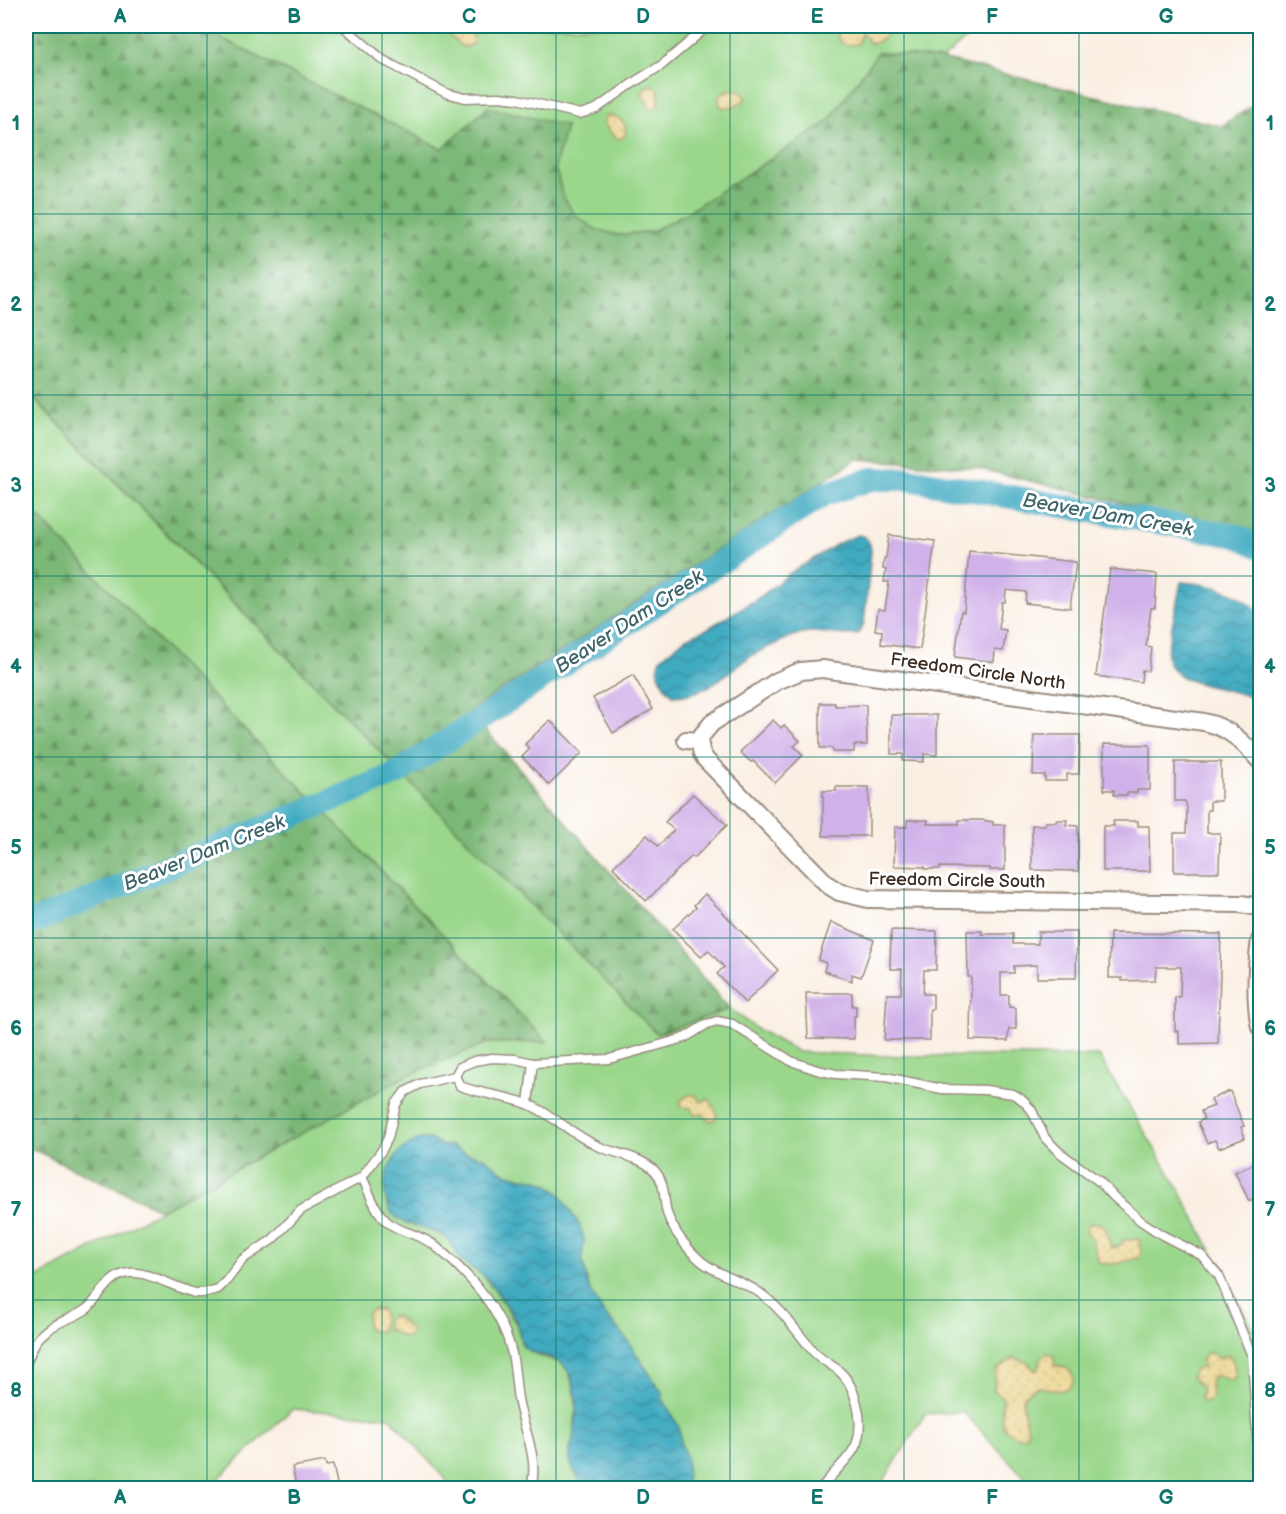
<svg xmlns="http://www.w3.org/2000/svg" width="1286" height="1514" font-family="'Balsamiq Sans',sans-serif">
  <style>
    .green { fill: #9ad78b; stroke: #6a8054; stroke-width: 1.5 }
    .forest { fill: url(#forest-firs); stroke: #5b714a; stroke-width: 1.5 }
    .sand { fill: url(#sand-dots); stroke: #94825e; stroke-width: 1.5 }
    .water { fill: url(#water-waves); stroke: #3e6a70; stroke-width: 1.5 }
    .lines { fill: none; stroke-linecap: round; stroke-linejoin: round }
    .river { stroke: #41aac1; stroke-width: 24 }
    .building { fill: #d0b1e9 }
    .service-casing { stroke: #9a8c80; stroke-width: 11 }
    .minor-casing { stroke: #9a8c80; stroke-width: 20 }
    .service { stroke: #fff; stroke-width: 8 }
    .minor { stroke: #fff; stroke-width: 16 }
    .grid { fill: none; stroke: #0f766e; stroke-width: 1.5; stroke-opacity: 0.55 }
    .labels { text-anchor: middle; stroke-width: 6; stroke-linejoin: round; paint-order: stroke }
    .street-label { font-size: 18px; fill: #3b2a1e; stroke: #fff }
    .water-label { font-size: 20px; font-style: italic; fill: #3e6467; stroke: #fff }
    .neatline { fill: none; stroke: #0f766e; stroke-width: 2 }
    .grid-label { font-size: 20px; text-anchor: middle; font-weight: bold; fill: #0f766e }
  </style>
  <defs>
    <pattern id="forest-firs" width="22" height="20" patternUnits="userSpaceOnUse" patternTransform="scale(1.5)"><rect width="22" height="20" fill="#7bb877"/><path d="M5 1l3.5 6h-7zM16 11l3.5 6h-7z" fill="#669661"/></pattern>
    <pattern id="sand-dots" width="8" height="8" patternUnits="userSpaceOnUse" patternTransform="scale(1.5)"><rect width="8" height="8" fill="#eeda9e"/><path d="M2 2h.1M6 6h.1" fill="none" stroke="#cdbb88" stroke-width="1.8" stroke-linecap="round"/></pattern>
    <pattern id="water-waves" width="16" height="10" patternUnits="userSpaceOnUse" patternTransform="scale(1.5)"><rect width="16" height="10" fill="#41aac1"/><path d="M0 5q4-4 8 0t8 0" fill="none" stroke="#388b9c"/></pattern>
  </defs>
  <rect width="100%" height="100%" fill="#fff"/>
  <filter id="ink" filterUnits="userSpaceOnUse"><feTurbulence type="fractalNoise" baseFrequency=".0167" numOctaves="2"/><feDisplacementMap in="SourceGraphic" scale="12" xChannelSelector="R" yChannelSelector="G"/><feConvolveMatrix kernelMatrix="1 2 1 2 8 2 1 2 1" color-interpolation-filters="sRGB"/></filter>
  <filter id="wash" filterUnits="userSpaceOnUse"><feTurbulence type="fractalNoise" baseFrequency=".008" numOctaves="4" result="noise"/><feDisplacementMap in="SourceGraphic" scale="24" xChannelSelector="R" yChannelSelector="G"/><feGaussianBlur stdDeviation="1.35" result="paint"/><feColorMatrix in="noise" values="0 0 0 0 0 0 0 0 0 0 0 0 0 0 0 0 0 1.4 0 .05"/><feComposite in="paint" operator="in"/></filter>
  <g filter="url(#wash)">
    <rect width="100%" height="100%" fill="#faefe3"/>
    <g class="green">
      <polygon points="197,26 982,26 942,59 878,52 827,123 688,212 653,231 618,235 595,229 576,216 563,197 555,167 566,127 488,107 442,149"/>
      <polygon points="26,391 657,1034 730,1009 757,1029 798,1052 890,1056 1099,1056 1179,1189 1260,1343 1260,1488 1035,1488 963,1412 925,1414 879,1488 686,1488 687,1466 686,1456 681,1444 679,1427 663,1399 663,1394 623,1334 604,1314 589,1288 582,1259 584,1238 580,1226 560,1194 549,1185 535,1179 521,1178 500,1171 485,1158 467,1154 450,1145 444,1146 429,1139 396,1217 446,1237 462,1262 484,1276 490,1286 496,1291 518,1327 521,1343 530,1352 561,1363 568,1371 574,1387 576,1406 574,1436 569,1451 580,1481 587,1488 453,1488 390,1417 292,1409 209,1488 26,1488 26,1284 410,1074 487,1043 547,1042 26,504"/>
    </g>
    <g class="forest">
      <polygon points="26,26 197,26 442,149 488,107 566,126 555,167 563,197 576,216 595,229 618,235 653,231 688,212 827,123 878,52 942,59 1221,126 1260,101 1260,536 976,468 857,459 469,711 730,1009 657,1034 26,390"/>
      <polygon points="26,504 547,1042 487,1043 410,1074 161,1210 26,1146"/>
    </g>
    <g class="sand">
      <polygon points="440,26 461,26 464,30 473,35 474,43 467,47 461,46"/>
      <path d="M 843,26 L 886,26 C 890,37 881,41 871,44 L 862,32 L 858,44 C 847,46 836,45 837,30 Z"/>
      <polygon points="652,85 659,90 659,105 654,109 650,107 641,93 647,86"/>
      <path d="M 733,89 L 743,92 L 745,97 L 744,101 L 732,107 L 722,108 L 719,103 C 717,93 725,91 733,89 Z"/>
      <path d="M 605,116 C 618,114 630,124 624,137 L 619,139 L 613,136 L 604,124 Z"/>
      <polygon points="689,1095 695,1095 701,1102 707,1099 710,1100 717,1114 716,1119 710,1121 702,1114 694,1115 691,1108 680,1107 680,1101"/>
      <path d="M 1093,1222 L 1105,1226 L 1111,1248 L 1119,1246 L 1124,1240 L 1139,1239 L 1141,1253 L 1139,1258 C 1128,1260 1109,1267 1099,1263 L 1092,1239 L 1086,1232 L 1088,1225 Z"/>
      <polygon points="374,1309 381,1310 384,1315 381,1331 372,1331 367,1328 367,1313"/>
      <path d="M 392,1315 C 400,1318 404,1325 411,1329 L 409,1337 L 403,1337 L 387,1329 L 387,1321 Z"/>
      <path d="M 1047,1353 L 1053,1355 L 1055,1366 C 1065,1366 1073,1369 1074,1381 C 1065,1397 1052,1388 1037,1387 C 1013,1396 1026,1413 1028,1431 L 1025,1436 L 1018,1437 C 996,1428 1002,1418 1003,1398 L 994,1390 L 996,1370 L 1014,1358 L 1028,1363 L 1034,1370 L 1039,1370 L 1040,1359 Z"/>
      <polygon points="1207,1353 1211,1353 1220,1359 1224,1356 1229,1356 1232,1359 1236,1374 1232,1381 1217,1375 1212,1377 1210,1384 1212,1397 1206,1403 1200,1399 1202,1387 1191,1377 1194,1370 1204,1367 1201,1360"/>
    </g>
    <g class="water">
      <path d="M 858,535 C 867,536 871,543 871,552 L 864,624 L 858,634 C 839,638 818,628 798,634 C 782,640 766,648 751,656 C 723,674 711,694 674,696 L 665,687 L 658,671 L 659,660 L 667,653 L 686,638 L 707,629 L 760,597 L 790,573 L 841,542 Z"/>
      <path d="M 1181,582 C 1210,584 1240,590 1260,613 L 1260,703 C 1236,683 1165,692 1167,651 Z"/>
      <path d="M 420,1139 L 429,1139 L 444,1146 L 450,1145 L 467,1154 L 486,1158 L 500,1171 L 521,1178 L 535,1179 L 549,1185 L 560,1194 L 580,1226 L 584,1238 L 582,1260 L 589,1288 L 604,1314 L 623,1334 L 663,1394 L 663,1399 L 679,1427 L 681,1444 L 686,1456 L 687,1466 L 686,1488 L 587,1488 C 580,1481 572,1471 570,1460 C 568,1452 572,1446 573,1437 C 578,1417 580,1381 563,1365 C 553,1355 536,1355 524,1348 C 520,1341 520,1334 518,1326 C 512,1310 496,1290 485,1277 C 479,1270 468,1268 462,1261 C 455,1254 452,1241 443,1235 C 428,1225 400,1228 390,1210 C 376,1183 392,1148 420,1139 Z"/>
    </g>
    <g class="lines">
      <polyline class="river" points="26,925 396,774 825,494 872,479 908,479 1237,536 1260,547"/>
    </g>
    <g id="blocks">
      <g class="building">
        <polygon points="889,535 935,541 920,649 881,644 882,631 875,630 878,609 885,610 889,582 884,582 886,570 883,569 884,558 886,558"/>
        <polygon points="969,551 1076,562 1070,608 1025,603 1026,592 1006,590 1005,602 1002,602 999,629 1006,630 1003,651 995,650 994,662 955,657 961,611 964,612"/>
        <polygon points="1110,569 1157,574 1155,608 1151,608 1146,646 1151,647 1148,671 1142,670 1141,682 1096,676"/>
        <polygon points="633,675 653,709 613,733 593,698"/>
        <polygon points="820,703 835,703 835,706 866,705 867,745 854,745 854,752 833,752 832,748 820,748"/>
        <polygon points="891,715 937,715 937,755 924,754 924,762 903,761 903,754 891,754"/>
        <polygon points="550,720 582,753 549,785 522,757 530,749 525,744"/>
        <polygon points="773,720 781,728 784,725 800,741 794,746 803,755 775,783 753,761 751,762 740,752"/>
        <polygon points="1034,735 1080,735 1079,774 1067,774 1067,781 1045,781 1045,775 1033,775"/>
        <polygon points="1104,744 1150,745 1150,790 1137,790 1137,793 1127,793 1127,795 1114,795 1114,790 1104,790"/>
        <polygon points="1175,762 1221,762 1221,801 1210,801 1210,810 1207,810 1207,833 1220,833 1219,872 1174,872 1174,833 1186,833 1187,807 1185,801 1175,801"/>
        <polygon points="836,787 869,787 869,836 823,836 823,791 836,791"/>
        <polygon points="693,794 727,825 694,858 692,856 646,901 613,867 647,835 658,846 674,830 665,822"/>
        <polygon points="907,820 928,820 927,824 959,824 959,820 982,820 993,822 993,825 1005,825 1005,870 990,870 990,868 940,867 940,869 925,869 925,867 894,866 895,827 907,827"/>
        <polygon points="1057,820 1067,820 1066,825 1078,826 1078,871 1032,870 1032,825 1045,825 1045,822 1056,822"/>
        <polygon points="1113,821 1138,821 1138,826 1149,826 1150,871 1103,871 1103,826 1114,826"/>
        <polygon points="705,894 778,970 745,1003 717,974 724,967 708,950 701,957 673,929 696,907 694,905"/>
        <polygon points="831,922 874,940 861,977 852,974 852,981 824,971 826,963 818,960"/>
        <polygon points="891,930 937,931 936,970 924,970 923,994 933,994 933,1009 930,1009 930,1040 884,1040 887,994 901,994 902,969 890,969"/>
        <polygon points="967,931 982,931 982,934 1013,934 1013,944 1038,944 1038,932 1077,932 1076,978 1037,978 1037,965 1014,966 1014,973 1001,973 1001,995 1009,995 1009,1007 1016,1008 1016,1029 1009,1029 1008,1041 970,1040 971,977 968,977"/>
        <polygon points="1110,933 1221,934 1218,1043 1179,1044 1179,1031 1175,1031 1175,997 1180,997 1181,967 1156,967 1155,980 1122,981 1122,978 1109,978"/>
        <polygon points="806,993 852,993 852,1006 856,1006 856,1016 854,1016 854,1039 808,1038"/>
        <polygon points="1230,1091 1244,1126 1241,1127 1245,1138 1219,1148 1215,1140 1207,1143 1198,1122 1204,1119 1201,1111 1214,1106 1211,1099"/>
        <polygon points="1260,1161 1260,1195 1249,1201 1235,1172"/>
        <polygon points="325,1461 326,1466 333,1465 338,1488 297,1488 292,1467"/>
      </g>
    </g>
  </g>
  <g filter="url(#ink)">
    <use href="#blocks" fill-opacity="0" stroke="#9a8c80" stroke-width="1.5"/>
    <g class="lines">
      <g class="service-casing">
        <g id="service">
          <polyline points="343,26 383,60 446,93 465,98 499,97 517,99 580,114 596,109 636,81 662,65 708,26"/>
          <polyline points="528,1103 533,1063"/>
          <path d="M 362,1177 C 370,1193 376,1216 393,1226 C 406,1233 422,1236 434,1245 C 467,1272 501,1309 511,1350 C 516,1368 515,1386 519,1404 C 525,1432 539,1460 531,1488"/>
          <path d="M 26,1365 C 30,1353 34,1341 44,1333 C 56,1321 74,1319 88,1308 C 101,1296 109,1275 129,1273 C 148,1271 175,1288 195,1293 L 203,1293 L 218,1289 L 227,1280 L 243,1259 L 272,1240 L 301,1210 L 362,1177 L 382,1150 L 388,1138 L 396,1104 L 405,1092 L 420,1084 L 455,1076"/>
          <path d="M 822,1488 C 831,1473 853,1457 857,1442 C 864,1420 856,1385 838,1370 C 830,1364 820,1359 813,1351 C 795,1330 780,1306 757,1291 C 739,1280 718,1275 701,1261 C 687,1249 673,1231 667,1213 C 663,1199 666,1182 654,1170 C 641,1157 617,1154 600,1147 C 575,1137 555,1116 530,1105 C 510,1096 483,1095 460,1086 L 455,1076 L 460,1067 L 474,1061 L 492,1058 L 515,1059 L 533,1063 L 609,1059 L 674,1041 L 686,1037 L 707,1024 L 717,1021 L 732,1024 L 791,1061 L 817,1070 L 836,1074 L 886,1077 L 942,1089 L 985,1090 L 1013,1094 L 1021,1099 L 1031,1109 L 1045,1138 L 1059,1152 L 1100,1182 L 1114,1197 L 1141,1221 L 1162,1235 L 1201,1255 L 1219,1276 L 1252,1356 L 1260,1483"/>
        </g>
      </g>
      <g class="minor-casing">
        <g id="minor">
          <polyline points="686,740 699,741 702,754 706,760 828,885 839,892 868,899 1241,904 1260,907"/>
          <path d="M 699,741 L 702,735 L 712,723 L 777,681 L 801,671 L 822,669 L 1204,722 C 1229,727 1244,743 1260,761"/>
          <path d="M 1260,940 C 1256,969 1254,998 1260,1027"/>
        </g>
      </g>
      <use href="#service" class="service"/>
      <use href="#minor" class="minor"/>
    </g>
  </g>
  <path class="grid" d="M 207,26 L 207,1488M 382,26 L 382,1488M 556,26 L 556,1488M 730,26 L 730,1488M 904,26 L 904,1488M 1079,26 L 1079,1488M 26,214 L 1260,214M 26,395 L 1260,395M 26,576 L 1260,576M 26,757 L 1260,757M 26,938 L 1260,938M 26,1119 L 1260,1119M 26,1300 L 1260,1300"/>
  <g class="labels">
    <g class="street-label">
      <text transform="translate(978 671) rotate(8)" y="6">Freedom Circle North</text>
      <text transform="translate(957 880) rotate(1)" y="6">Freedom Circle South</text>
    </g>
    <g class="water-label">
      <text transform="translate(1108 514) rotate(10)" y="7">Beaver Dam Creek</text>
      <text transform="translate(629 621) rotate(-33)" y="7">Beaver Dam Creek</text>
      <text transform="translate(204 852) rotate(-22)" y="7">Beaver Dam Creek</text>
    </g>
  </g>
  <rect width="1286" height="1514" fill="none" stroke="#fff" stroke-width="66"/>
  <rect x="33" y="33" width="1220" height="1448" class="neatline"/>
  <g class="grid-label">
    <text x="120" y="23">A</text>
    <text x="294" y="23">B</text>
    <text x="469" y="23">C</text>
    <text x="643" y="23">D</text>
    <text x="817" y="23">E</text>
    <text x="992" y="23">F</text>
    <text x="1166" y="23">G</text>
    <text x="16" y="130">1</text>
    <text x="1270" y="130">1</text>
    <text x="16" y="311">2</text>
    <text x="1270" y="311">2</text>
    <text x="16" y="492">3</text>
    <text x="1270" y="492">3</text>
    <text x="16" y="673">4</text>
    <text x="1270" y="673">4</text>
    <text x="16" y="854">5</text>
    <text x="1270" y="854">5</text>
    <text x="16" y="1035">6</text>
    <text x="1270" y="1035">6</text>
    <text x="16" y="1216">7</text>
    <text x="1270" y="1216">7</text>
    <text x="16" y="1397">8</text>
    <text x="1270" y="1397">8</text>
    <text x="120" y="1504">A</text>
    <text x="294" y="1504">B</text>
    <text x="469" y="1504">C</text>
    <text x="643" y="1504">D</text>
    <text x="817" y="1504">E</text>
    <text x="992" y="1504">F</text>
    <text x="1166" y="1504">G</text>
  </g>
</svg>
